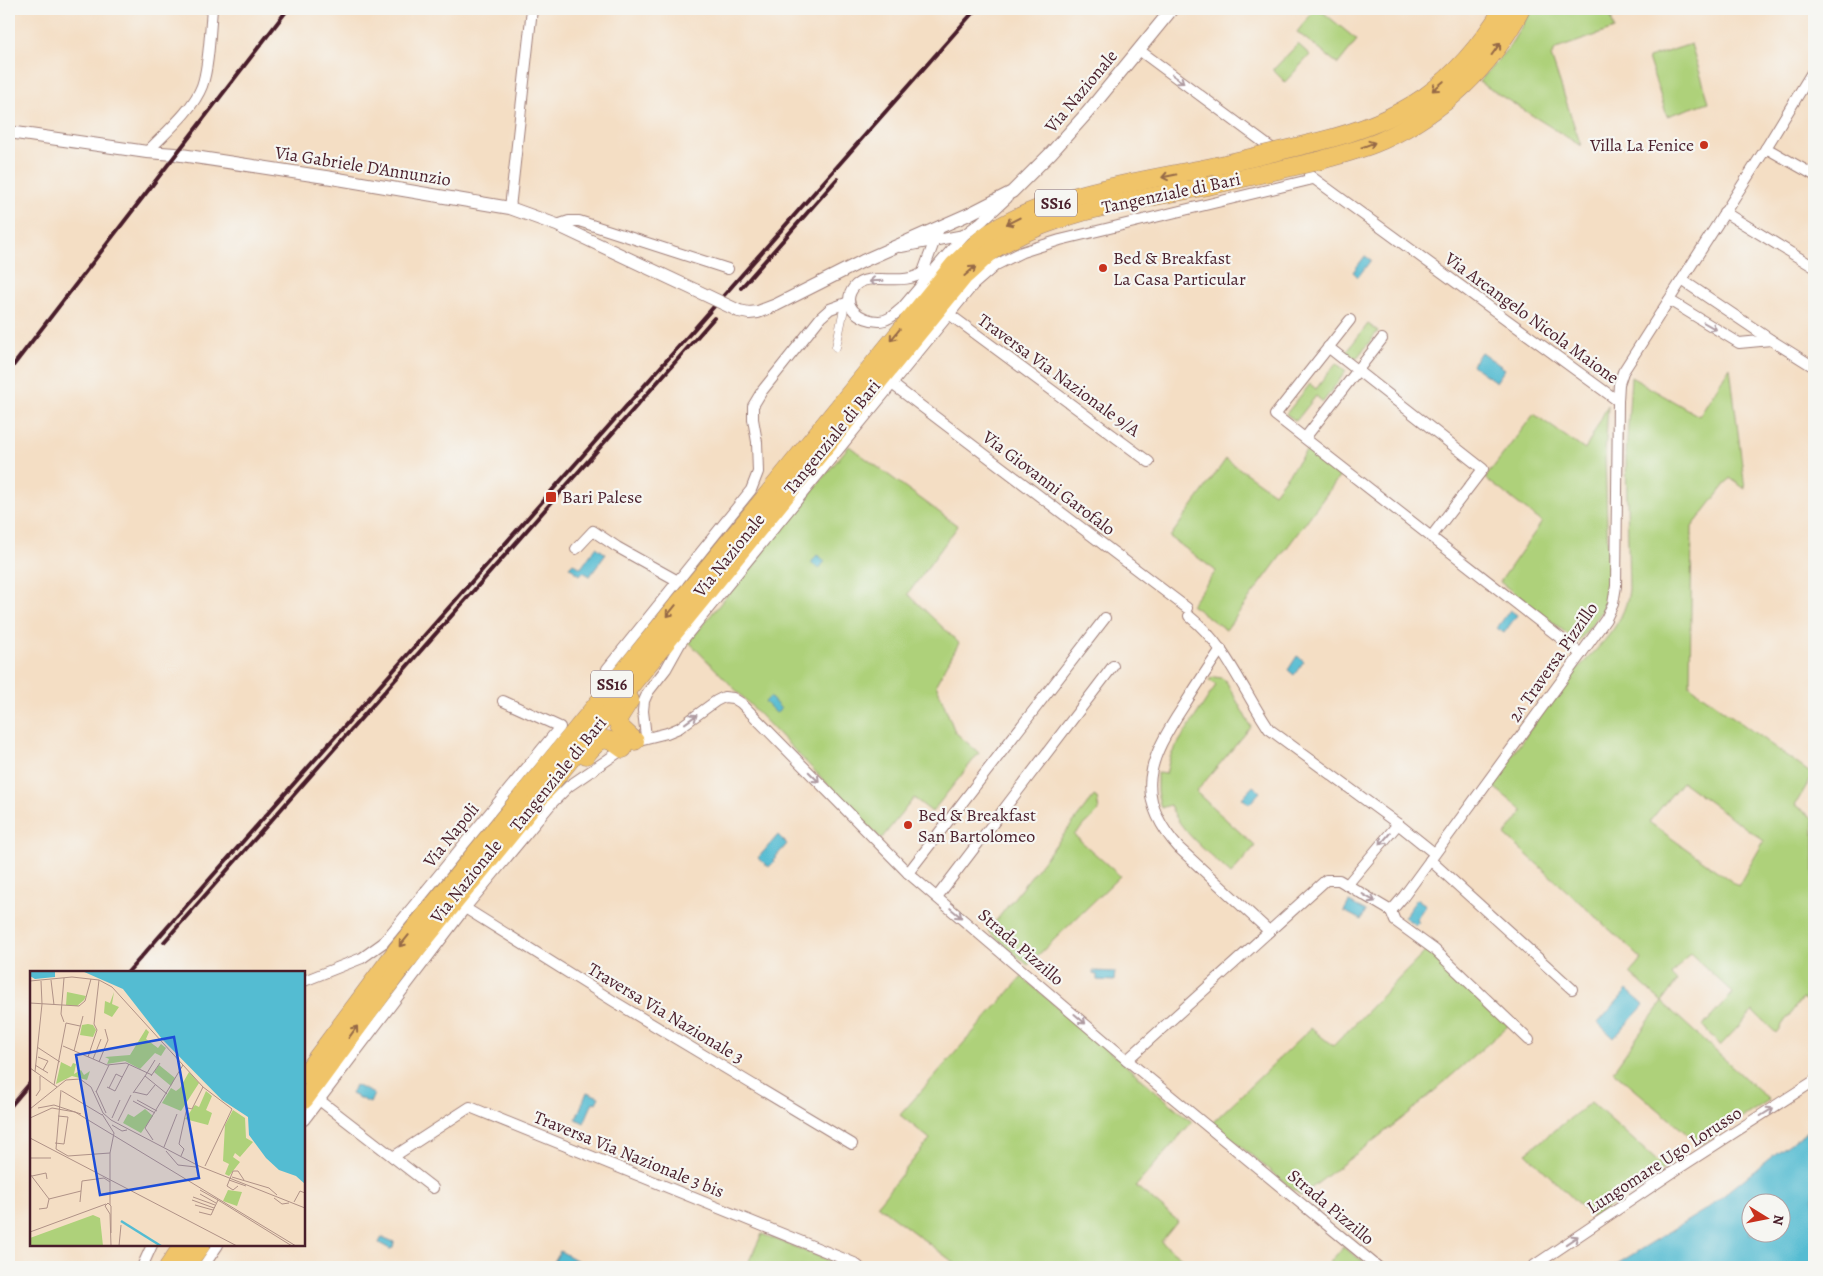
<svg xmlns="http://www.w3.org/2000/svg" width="1823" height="1276" font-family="Alegreya,serif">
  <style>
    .green { fill: #aed17a; stroke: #7c7852; fill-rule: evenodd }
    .water { fill: #54bcd2; stroke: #4f6e7e; fill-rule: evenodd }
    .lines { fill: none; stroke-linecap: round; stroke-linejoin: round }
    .pedestrian-casing { stroke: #9f7e78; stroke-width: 9 }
    .minor-casing { stroke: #9f7e78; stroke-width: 12 }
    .tertiary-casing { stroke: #9f7e78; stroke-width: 14 }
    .trunk-casing { stroke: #9f7e78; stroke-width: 19 }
    .pedestrian { stroke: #fff; stroke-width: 8 }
    .minor { stroke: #fff; stroke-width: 10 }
    .tertiary { stroke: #fff; stroke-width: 12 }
    .trunk { stroke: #f0c469; stroke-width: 18 }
    .rail { stroke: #4a1f2b; stroke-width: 4 }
    .tertiary-bridge-casing { stroke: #9f7e78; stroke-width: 14; stroke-linecap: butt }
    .trunk-bridge-casing { stroke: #9f7e78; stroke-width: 19; stroke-linecap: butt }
    .tertiary-bridge { stroke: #fff; stroke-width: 12 }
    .trunk-bridge { stroke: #f0c469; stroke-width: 18 }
    .oneway { stroke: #956947 }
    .oneway2 { stroke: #ae9aa0 }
    .poi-dot { fill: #c8321e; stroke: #f6f6f2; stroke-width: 2 }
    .labels { text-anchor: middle; stroke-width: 4.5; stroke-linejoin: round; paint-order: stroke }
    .shield { fill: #f6f6f2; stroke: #7e6067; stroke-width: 1 }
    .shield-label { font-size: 16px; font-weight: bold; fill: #4a1f2b }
    .street-label { font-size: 18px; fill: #4a1f2b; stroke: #f6f6f2 }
    .poi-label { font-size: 18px; fill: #4a1f2b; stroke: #f6f6f2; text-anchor: start }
    .inset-river { fill: none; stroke: #54bcd2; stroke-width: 2.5 }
    .inset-road { fill: none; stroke: #b09287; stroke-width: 1 }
    .view { fill: #1d4ed8; fill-opacity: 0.15; stroke: #1d4ed8; stroke-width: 2.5 }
    .inset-edge { fill: none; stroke: #4a1f2b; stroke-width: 2.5 }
  </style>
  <rect width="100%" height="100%" fill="#f6f6f2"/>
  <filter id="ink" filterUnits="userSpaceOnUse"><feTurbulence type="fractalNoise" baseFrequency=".02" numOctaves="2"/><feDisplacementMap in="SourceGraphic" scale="10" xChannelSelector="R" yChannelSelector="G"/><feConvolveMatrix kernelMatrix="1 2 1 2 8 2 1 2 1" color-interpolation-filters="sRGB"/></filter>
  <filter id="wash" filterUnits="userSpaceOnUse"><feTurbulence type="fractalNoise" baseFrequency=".0096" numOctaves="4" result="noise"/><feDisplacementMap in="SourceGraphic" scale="20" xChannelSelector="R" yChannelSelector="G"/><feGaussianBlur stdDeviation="1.12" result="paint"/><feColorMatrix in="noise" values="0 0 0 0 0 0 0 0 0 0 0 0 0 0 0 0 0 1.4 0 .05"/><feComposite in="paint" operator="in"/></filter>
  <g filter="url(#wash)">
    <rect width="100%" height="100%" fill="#f4dec4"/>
    <g class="green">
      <polygon points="1315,9 1319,9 1357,40 1338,64 1297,32"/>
      <polygon points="1532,9 1609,9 1614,29 1556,49 1551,56 1581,146 1479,82 1509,47"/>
      <polygon points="1298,44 1310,55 1285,82 1273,70"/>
      <polygon points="1691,44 1709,102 1667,116 1648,58"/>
      <polygon points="1368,324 1378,331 1356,359 1346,352"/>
      <polygon points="1336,363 1346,371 1323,402 1316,396 1296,421 1286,414 1310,384 1316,389"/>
      <path d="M 1730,367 L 1745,489 L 1730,478 L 1692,527 L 1690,686 L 1813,775 L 1795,805 L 1814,819 L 1814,990 L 1808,1002 L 1802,998 L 1776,1033 L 1753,1011 L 1720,1046 L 1703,1026 L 1733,993 L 1690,953 L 1671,975 L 1677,981 L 1662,1002 L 1769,1100 L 1700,1145 L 1613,1071 L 1662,1002 L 1630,973 L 1642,959 L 1505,835 L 1523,811 L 1494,787 L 1492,783 C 1516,750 1539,716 1564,684 C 1589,654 1625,630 1629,589 L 1626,456 L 1631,377 L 1699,416 ZM 1682,782 L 1764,841 L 1738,886 L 1649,822 Z"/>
      <polygon points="1608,405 1605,454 1609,596 1603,610 1578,642 1500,582 1542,522 1485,478 1534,414 1585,450"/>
      <polygon points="849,446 958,526 908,594 959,643 936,684 955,732 979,753 932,812 914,798 881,839 689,642"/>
      <polygon points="1307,450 1340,476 1226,630 1191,605 1216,571 1170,537 1226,459 1274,493"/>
      <path d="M 1214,677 L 1222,678 L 1226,681 L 1251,727 L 1196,792 L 1255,846 L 1231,874 C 1209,853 1181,833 1170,805 L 1161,808 L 1157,792 L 1157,773 L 1166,774 L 1170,757 L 1175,748 L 1216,685 L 1209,680 Z"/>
      <polygon points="1094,796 1097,798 1099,811 1074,835 1120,876 1028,965 988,931"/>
      <polygon points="1427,950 1509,1025 1408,1114 1301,1196 1212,1123 1311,1028 1333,1046"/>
      <polygon points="1022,977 1192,1122 1136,1186 1178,1221 1161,1242 1193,1267 960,1267 877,1205 930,1139 900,1115"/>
      <polygon points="1591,1102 1665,1168 1593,1218 1526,1153"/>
      <polygon points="762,1234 838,1264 836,1267 746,1267"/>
      <polygon points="1343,1247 1371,1267 1326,1267"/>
    </g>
    <g class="water">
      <polygon points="1365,256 1371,260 1358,277 1353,272"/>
      <polygon points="1481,352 1505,369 1496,382 1472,365"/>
      <polygon points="596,547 606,554 590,576 583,572 580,575 569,567 573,563 581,568"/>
      <polygon points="817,555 825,561 819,569 811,563"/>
      <polygon points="1510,610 1517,615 1504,633 1497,628"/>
      <polygon points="1297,656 1304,661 1294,675 1288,670"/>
      <polygon points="770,697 781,709 776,713 765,702"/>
      <polygon points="1253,786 1260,792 1249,804 1242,798"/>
      <polygon points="778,835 787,844 773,860 774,862 769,867 758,858"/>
      <polygon points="1417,899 1426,905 1416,919 1419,922 1416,925 1404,917"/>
      <polygon points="1349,902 1366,911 1361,920 1344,911"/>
      <polygon points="1093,971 1115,972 1114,981 1097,980 1097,975 1093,974"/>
      <polygon points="1627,990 1644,1005 1614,1038 1598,1023"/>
      <polygon points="355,1085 374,1094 370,1103 351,1094"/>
      <polygon points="587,1092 599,1097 596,1103 593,1102 584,1123 576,1119"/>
      <path d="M 1814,1127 L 1814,1267 L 1612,1267 L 1708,1208 L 1775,1154 ZM 1750,1204 L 1780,1204 L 1780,1234 L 1750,1234 Z"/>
      <polygon points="382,1237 394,1242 393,1248 390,1249 379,1243"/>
      <polygon points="560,1251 580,1262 577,1267 566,1267 554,1262"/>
    </g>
  </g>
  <g filter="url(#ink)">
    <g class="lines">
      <g class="pedestrian-casing">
        <polyline id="pedestrian" points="836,347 845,304"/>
      </g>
      <g class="minor-casing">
        <g id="minor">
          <polyline points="1139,50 1297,167"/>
          <polyline points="1766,148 1814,175"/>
          <path d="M 147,152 C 164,134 193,110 202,86 C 209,67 210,31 212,9"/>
          <polyline points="1309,175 1618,401"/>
          <polyline points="510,208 532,9"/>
          <polyline points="1724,212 1814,267"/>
          <polyline points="557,225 569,221 579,221 728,269"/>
          <path d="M 940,226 L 923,272 C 904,288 868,270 854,287 C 839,306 861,321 879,321 C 888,321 895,314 902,308 L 964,235 L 981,222 L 1007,198"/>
          <polyline points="901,247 964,235"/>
          <polyline points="1682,280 1771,340 1814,367"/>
          <polyline points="1669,300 1739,343 1771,340"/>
          <polyline points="949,314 1149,462"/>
          <polyline points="1350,320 1275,415 1581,654"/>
          <polyline points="1328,347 1483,469 1431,537"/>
          <polyline points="892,384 1187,608"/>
          <polyline points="1305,438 1382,339"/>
          <polyline points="576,549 593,531 617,547 678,581"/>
          <path d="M 1189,616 C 1227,646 1243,691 1269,729 L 1398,824"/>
          <path d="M 1221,649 C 1208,668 1195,688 1183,707 C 1149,759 1132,796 1179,848 L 1269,931"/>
          <polyline points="607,669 751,490 758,472 757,442 753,419 753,406 762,391 821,317 830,309 849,302"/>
          <polyline points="646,737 643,711 644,701 648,692 666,669 681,642 973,285 996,265 1022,252 1060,240 1313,179"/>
          <polyline points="1430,860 1572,989"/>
          <polyline points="908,873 1105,618"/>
          <polyline points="1347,885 1398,824 1434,853"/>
          <polyline points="937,897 1113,666"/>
          <polyline points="465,908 615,1002 852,1144"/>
          <polyline points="1391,911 1404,896 1581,654 1606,619 1613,604 1616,586 1618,401 1619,384 1623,372 1766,148 1814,69"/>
          <polyline points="1391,911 1395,921 1435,950 1529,1040"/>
          <polyline points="304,981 362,958 383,943 560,727 503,701"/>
          <polyline points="1127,1060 1326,880 1339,880 1391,911"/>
          <polyline points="318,1099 393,1157 470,1107 854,1263 859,1267"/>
          <polyline points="304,1120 465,908 551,804 569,786 635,741 667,733 679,728 716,701 724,697 733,698 741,703 908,873 1127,1060 1378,1267"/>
          <polyline points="393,1157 433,1188"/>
          <polyline points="142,1267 152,1245"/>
          <polyline points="203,1267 218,1245"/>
          <polyline points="1532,1267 1679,1168 1814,1081"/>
        </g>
      </g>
      <g class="tertiary-casing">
        <g id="tertiary">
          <polyline points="9,132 147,152 175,154 332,178 510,208 557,225 695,290"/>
          <polyline points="739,311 749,313 758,312 776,305 863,261 969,214 1012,192 1051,153 1087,113 1172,9"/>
        </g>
      </g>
      <g class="trunk-casing">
        <g id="trunk">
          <path d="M 1317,142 C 1404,121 1456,86 1503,9"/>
          <path d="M 1322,160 C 1342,154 1363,149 1383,140 C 1443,112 1490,68 1521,9"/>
          <polyline points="630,700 618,719 619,726 635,741"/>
          <path d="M 586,755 C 600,738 604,734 623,749"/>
          <path d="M 304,1075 L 397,950 L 954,265 C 966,254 977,241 991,232 C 1054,192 1143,181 1216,166"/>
          <path d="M 304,1100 L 400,969 L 964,276 C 976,266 987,253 999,246 C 1063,209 1137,200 1208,186"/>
          <polyline points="168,1267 183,1245"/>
          <polyline points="185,1267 201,1245"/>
        </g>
      </g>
      <use href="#pedestrian" class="pedestrian"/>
      <use href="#minor" class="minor"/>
      <use href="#tertiary" class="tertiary"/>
      <use href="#trunk" class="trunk"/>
      <g class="rail">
        <polyline points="741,288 837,179"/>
        <polyline points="9,371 288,9"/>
        <polyline points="164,942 714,318"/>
        <polyline points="128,972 976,9"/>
        <polyline points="9,1108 31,1082"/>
      </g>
      <g class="tertiary-bridge-casing">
        <polyline id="tertiary-bridge" points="695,290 739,311"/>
      </g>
      <g class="trunk-bridge-casing">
        <g id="trunk-bridge">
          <polyline points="1216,166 1317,142"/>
          <polyline points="1208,186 1322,160"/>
        </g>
      </g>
      <use href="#tertiary-bridge" class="tertiary-bridge"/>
      <use href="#trunk-bridge" class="trunk-bridge"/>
    </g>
    <defs><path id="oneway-shaft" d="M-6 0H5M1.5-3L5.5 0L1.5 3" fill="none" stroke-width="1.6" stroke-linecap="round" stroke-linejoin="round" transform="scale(1.25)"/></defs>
    <g class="oneway">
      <use href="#oneway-shaft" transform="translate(1496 49) rotate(-54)"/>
      <use href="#oneway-shaft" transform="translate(1438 86) rotate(140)"/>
      <use href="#oneway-shaft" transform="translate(1368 145) rotate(-20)"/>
      <use href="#oneway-shaft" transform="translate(1169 176) rotate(168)"/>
      <use href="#oneway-shaft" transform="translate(1013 221) rotate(153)"/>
      <use href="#oneway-shaft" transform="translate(970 271) rotate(-41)"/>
      <use href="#oneway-shaft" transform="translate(895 335) rotate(129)"/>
      <use href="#oneway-shaft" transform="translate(671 611) rotate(129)"/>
      <use href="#oneway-shaft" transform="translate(404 941) rotate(129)"/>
      <use href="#oneway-shaft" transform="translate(353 1032) rotate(-54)"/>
    </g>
    <g class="oneway2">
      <use href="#oneway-shaft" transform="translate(1178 79) rotate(36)"/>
      <use href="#oneway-shaft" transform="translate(876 281) rotate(178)"/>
      <use href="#oneway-shaft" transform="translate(1710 326) rotate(30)"/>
      <use href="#oneway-shaft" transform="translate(691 719) rotate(-36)"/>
      <use href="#oneway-shaft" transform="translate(814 777) rotate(45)"/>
      <use href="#oneway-shaft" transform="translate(1385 839) rotate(130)"/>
      <use href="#oneway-shaft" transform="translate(1369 898) rotate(31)"/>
      <use href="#oneway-shaft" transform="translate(956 913) rotate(40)"/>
      <use href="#oneway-shaft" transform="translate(1080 1019) rotate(41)"/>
      <use href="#oneway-shaft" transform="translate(1767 1112) rotate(-32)"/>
      <use href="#oneway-shaft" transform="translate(1572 1240) rotate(-34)"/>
    </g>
  </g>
  <g class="poi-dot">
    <circle cx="1704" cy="145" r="5"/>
    <circle cx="1103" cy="268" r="5"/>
    <rect x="545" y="491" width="12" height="12" rx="2.5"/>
    <circle cx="908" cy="825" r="5"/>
  </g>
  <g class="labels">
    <g class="shield">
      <rect x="1035" y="189.5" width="42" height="27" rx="4"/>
      <rect x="591" y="670.5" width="42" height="27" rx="4"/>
    </g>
    <g class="shield-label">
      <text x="1056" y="209">SS16</text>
      <text x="612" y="690">SS16</text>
    </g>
    <g class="street-label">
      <text transform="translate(1081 91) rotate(-50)" y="6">Via Nazionale</text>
      <text transform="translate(363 166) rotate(9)" y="6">Via Gabriele D'Annunzio</text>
      <text transform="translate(1171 193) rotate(-12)" y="6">Tangenziale di Bari</text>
      <text transform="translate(1532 318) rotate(36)" y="6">Via Arcangelo Nicola Maione</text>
      <text transform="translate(1059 375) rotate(36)" y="6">Traversa Via Nazionale 9/A</text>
      <text transform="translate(832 437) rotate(-51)" y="6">Tangenziale di Bari</text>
      <text transform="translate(1049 483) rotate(37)" y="6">Via Giovanni Garofalo</text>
      <text transform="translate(729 555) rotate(-51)" y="6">Via Nazionale</text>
      <text transform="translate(1553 662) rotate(-55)" y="6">2^ Traversa Pizzillo</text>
      <text transform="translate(558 774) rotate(-51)" y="6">Tangenziale di Bari</text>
      <text transform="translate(451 835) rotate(-51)" y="6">Via Napoli</text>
      <text transform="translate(466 881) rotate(-51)" y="6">Via Nazionale</text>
      <text transform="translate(1021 947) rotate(41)" y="6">Strada Pizzillo</text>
      <text transform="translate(666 1013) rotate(31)" y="6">Traversa Via Nazionale 3</text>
      <text transform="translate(629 1154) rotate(22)" y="6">Traversa Via Nazionale 3 bis</text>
      <text transform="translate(1664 1160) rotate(-33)" y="6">Lungomare Ugo Lorusso</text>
      <text transform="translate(1331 1207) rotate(40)" y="6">Strada Pizzillo</text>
    </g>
    <g class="poi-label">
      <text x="1694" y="151" text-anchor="end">Villa La Fenice</text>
      <text x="1113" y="264">Bed &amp; Breakfast<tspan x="1113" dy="21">La Casa Particular</tspan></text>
      <text x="562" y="503">Bari Palese</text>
      <text x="918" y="821">Bed &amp; Breakfast<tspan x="918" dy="21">San Bartolomeo</tspan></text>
    </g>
  </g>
  <g transform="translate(30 971)">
    <rect width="275" height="275" fill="#f4dec4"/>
    <path d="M 37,21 L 56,25 L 54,29 L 47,35 L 36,34 ZM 84,21 L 82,33 L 89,36 L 82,46 L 74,42 L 75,30 L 80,32 ZM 58,53 L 63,54 L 66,59 L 63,66 L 50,64 L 52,54 ZM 116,58 L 119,61 L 116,68 L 128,77 L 131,73 L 136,77 L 131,85 L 125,82 L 110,98 L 95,90 L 77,93 L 79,88 L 75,86 L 100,84 ZM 31,91 L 41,96 L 43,92 L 46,93 L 44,103 L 51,99 L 54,104 L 60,100 L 57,109 L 42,105 L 26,113 ZM 129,94 L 145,107 L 141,115 L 124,101 ZM 159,101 L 169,112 L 151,140 L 132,132 L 141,117 L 146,120 L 150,117 ZM 176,120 L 182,125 L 176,139 L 182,142 L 178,154 L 155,148 L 165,134 L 169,136 ZM 115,138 L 123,145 L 111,162 L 93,152 L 98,143 L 104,146 ZM 203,139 L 215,147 L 216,167 L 223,171 L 210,186 L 205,182 L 203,186 L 210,191 L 199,205 L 195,203 L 199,193 L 193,190 L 195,154 ZM 198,219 L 212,221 L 207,235 L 193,230 ZM 63,244 L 70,247 L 73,275 L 0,275 L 0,267 Z" fill="#aed17a"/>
    <path d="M 0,0 L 25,0 L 25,6 L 5,8 L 0,5 ZM 52,0 L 275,0 L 275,213 L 266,205 L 249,199 L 236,187 L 219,164 L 218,146 L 192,129 L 132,68 L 93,18 Z" fill="#54bcd2"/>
    <path class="inset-river" d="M 91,250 L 131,275"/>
    <path class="inset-road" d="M 34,7 L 31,43 L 34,51M 21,9 L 24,34M 0,10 L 42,6 L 69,9 L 82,16 L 173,116 L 202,138 L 175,195M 0,32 L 49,35 L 55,30 L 61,8M 33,75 L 77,94 L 96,92 L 122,104M 7,76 L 30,91M 44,80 L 53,45M 8,86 L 18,90 L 13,99M 58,86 L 67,59 L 64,53 L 69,9M 63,88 L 71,68M 69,91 L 78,69 L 75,58M 5,94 L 18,102M 0,97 L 27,116M 5,101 L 12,33 L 11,10M 117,102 L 115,105 L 137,123M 117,102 L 125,89M 121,105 L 130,92M 24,114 L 36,52 L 50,55M 77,116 L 85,120 L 99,93M 79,117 L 86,103 L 92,106M 31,119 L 26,178 L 38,185 L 80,182M 32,120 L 72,144M 66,120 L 76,142M 66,121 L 79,94M 104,121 L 117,124 L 125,114M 103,122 L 115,105M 6,125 L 10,119 L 10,105M 107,129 L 127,140M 103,130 L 125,142M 8,137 L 24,134 L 51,143M 0,138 L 36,109 L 50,108 L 61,116 L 73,142 L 81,149 L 169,195 L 275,237M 72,143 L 84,162 L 80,182 L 80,234M 0,147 L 22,137 L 45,141 L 266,275M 82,147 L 90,129M 88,150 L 101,124M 82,154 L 92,160 L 97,159M 0,167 L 207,275M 123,169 L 115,157 L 153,94M 25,172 L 34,173 L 38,146 L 28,145M 134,176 L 147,143M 136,180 L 148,194 L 166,196M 151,185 L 154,178 L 149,173 L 156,141 L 158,137 L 162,138 L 173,116M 0,187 L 21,187M 0,203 L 19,228 L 51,220M 2,205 L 16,202 L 17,208M 202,206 L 239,217 L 247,224M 199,209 L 216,215M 208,215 L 203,219 L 197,215 L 203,200 L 208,200 L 214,209M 170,219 L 188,229M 170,223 L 186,232M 163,226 L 185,234M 244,227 L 252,233 L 259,232M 162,229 L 184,237M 50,231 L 52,210 L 74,207 L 80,211M 264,231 L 270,220 L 275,222M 165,234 L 183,239M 9,238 L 17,237 L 19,228M 169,241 L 181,244 L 188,229 L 262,275M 0,261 L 76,233M 81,262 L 81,235 L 78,232 L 75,235 L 80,243 L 81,275M 89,275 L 91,254"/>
    <path class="view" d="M 144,66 L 169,207 L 70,224 L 46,84 Z"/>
    <rect width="275" height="275" class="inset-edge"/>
  </g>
  <rect width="1823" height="1276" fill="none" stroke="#f6f6f2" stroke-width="30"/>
  <g transform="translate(1766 1218) rotate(100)"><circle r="24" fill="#f6f6f2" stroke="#b1a0a2"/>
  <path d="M0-4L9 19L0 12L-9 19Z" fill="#c8321e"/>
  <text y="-8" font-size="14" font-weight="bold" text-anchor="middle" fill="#4a1f2b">N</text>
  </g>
</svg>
